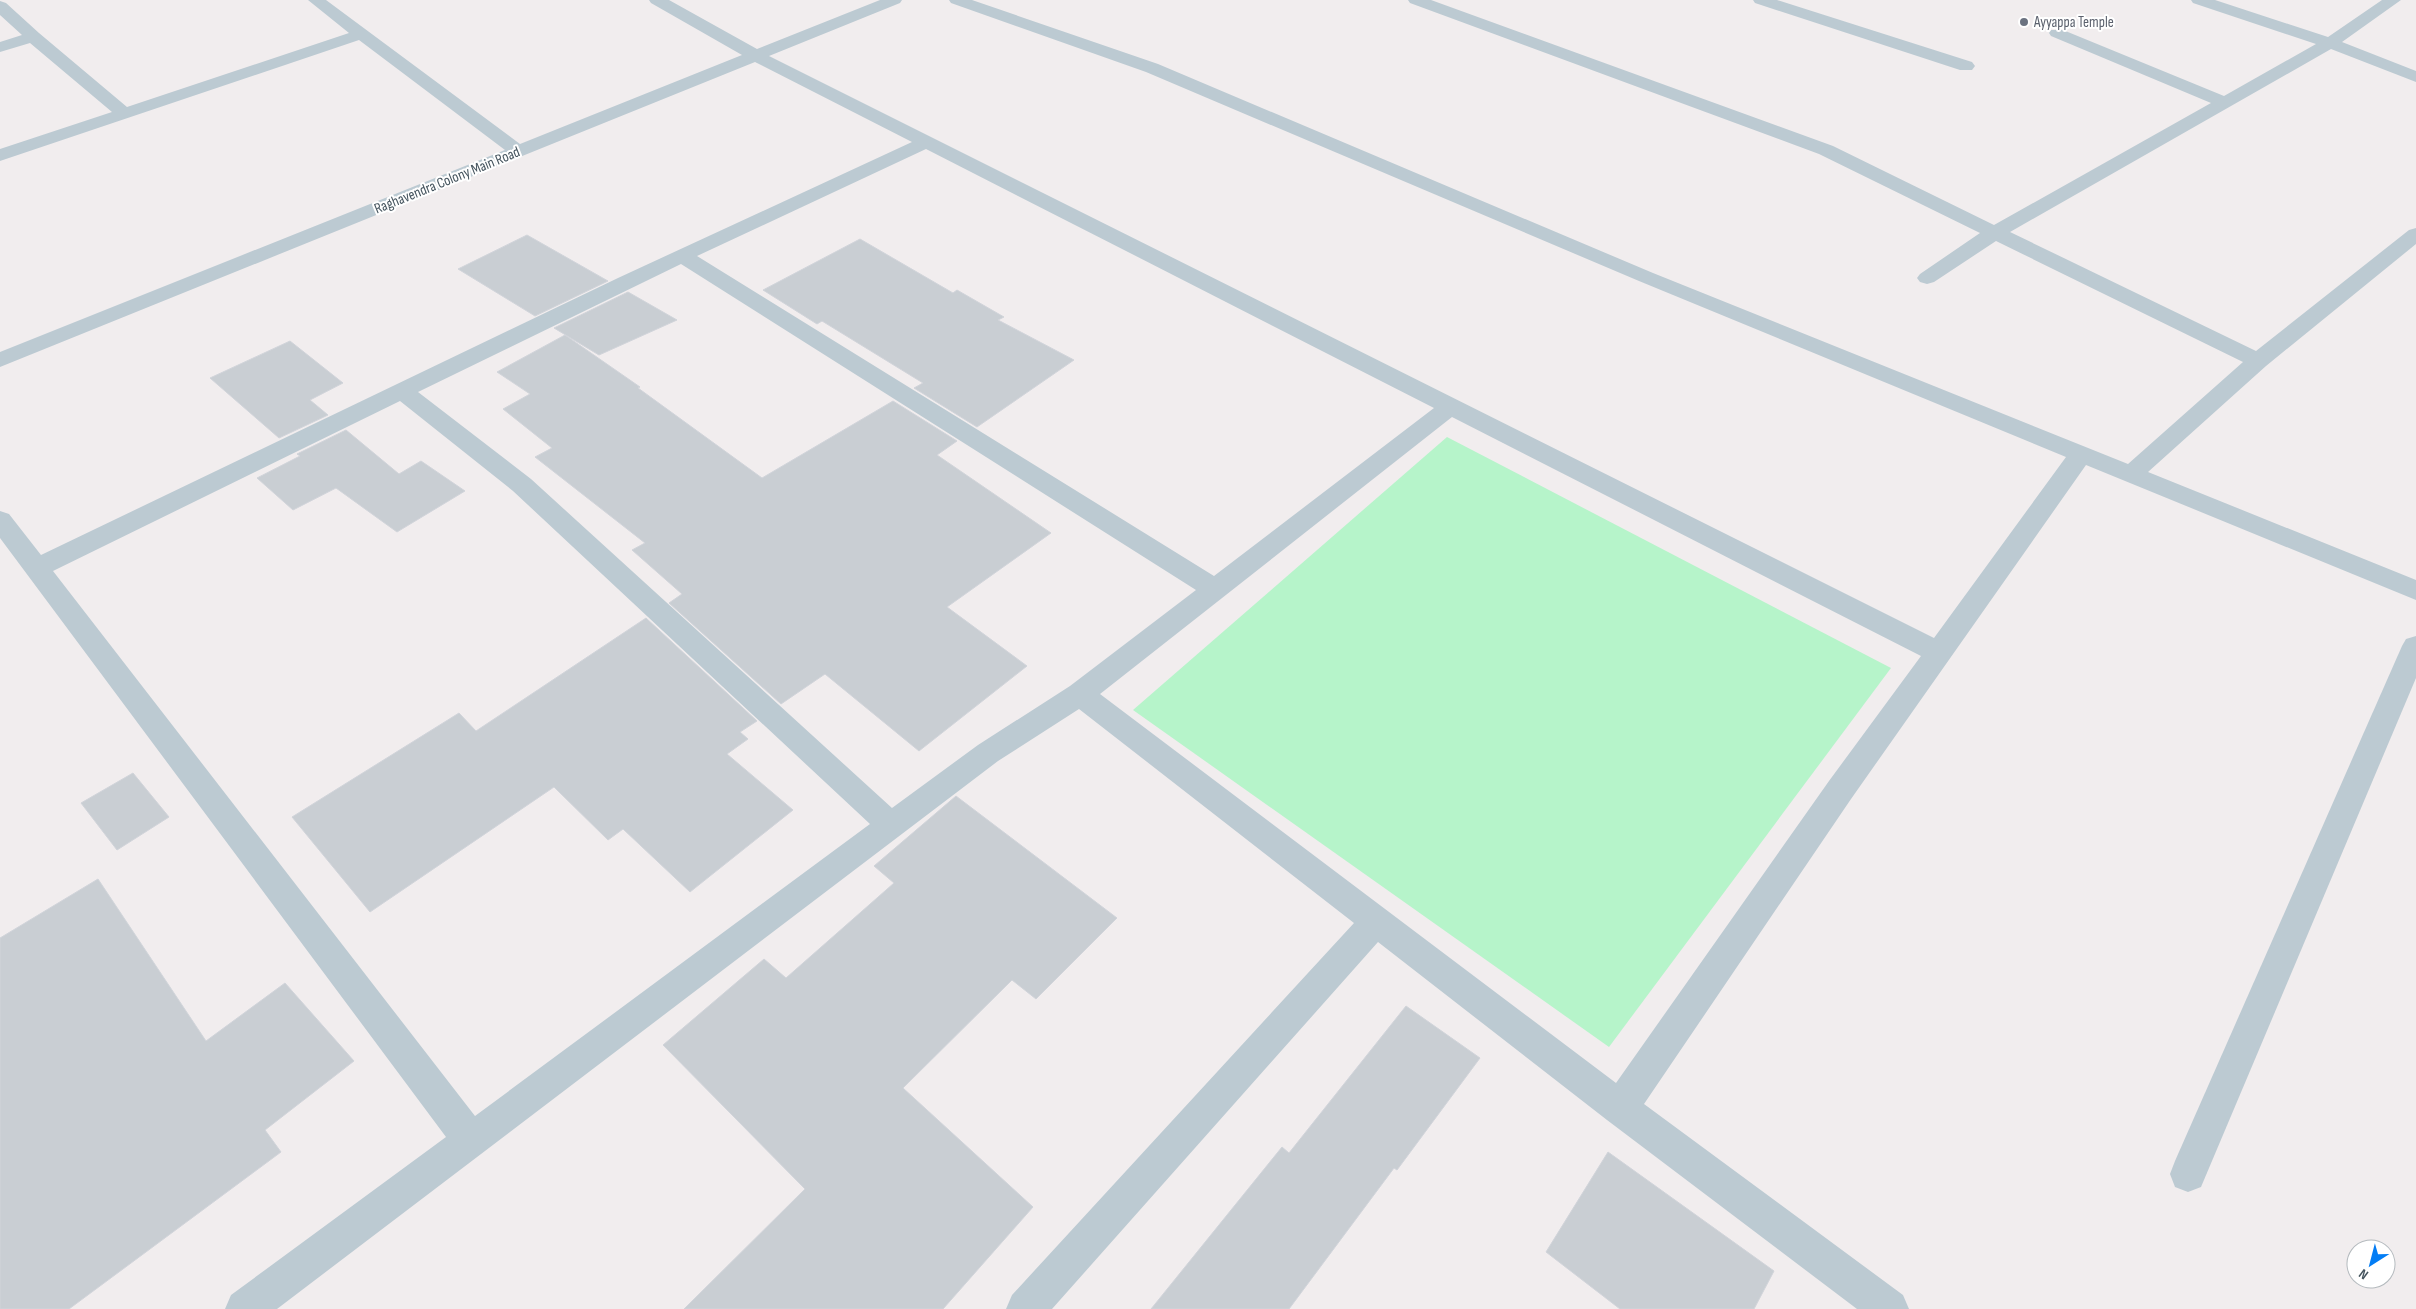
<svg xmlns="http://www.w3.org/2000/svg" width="2416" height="1309" font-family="'Sofia Sans Condensed',sans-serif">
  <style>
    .green { fill: #b6f4ca }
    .building { fill: #c9ced3; stroke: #d1d4da }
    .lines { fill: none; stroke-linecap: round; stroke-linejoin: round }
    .minor { fill: #bccad2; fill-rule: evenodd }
    .worship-dot { fill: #6b7280; stroke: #fff; stroke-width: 2 }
    .labels { text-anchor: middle; stroke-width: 4; stroke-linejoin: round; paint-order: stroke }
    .far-worship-label { font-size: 15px; fill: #5b616d; stroke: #fff; text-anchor: start }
    .far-street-label { font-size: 15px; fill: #44535d; stroke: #fff }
  </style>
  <rect width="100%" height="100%" fill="#f1edee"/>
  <polygon class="green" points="1447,437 1891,668 1609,1047 1133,710"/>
  <g class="building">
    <polygon points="527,235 608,281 535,316 458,269"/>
    <polygon points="860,239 953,293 957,290 1004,317 998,320 1074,360 977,427 914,388 923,383 822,321 817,324 763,290"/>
    <polygon points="628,292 677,320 599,355 554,328"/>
    <polygon points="565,335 640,387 638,388 762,478 893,401 957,441 937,455 1051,533 947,607 1027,666 919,751 825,674 781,704 669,603 682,594 632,550 645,543 535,457 552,448 503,409 530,394 497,372"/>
    <polygon points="290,341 343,383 310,400 328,415 279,438 210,378"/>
    <polygon points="346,430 399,474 421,461 465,491 397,532 336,488 293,510 257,478 300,456 297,454"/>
    <polygon points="646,618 757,721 740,732 748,739 727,754 793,810 690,892 623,829 608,840 554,787 370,912 292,817 459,713 476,731"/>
    <polygon points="133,773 169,817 117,850 81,803"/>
    <polygon points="956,796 1117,918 1036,999 1012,980 903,1088 1033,1207 943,1309 684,1309 805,1189 663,1045 764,959 786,978 894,883 874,866"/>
    <polygon points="98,879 206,1041 285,983 354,1061 265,1130 281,1152 69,1309 0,1309 0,938"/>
    <polygon points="1406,1006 1480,1058 1397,1170 1394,1168 1289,1309 1151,1309 1282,1147 1289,1153"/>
    <polygon points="1608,1152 1774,1271 1754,1309 1620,1309 1546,1252"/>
  </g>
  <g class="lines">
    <g class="minor">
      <path d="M 308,0 L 326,0 L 520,144 L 742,55 L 651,3 L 649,0 L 669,0 L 757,49 L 880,0 L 902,0 L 900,3 L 769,56 L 1934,638 L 2066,457 L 1639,281 L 1146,72 L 951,3 L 949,0 L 972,0 L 1158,64 L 1653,273 L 2128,464 L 2243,362 L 1996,241 L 1934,282 L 1927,284 L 1920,282 L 1917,278 L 1920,274 L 1980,233 L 1819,154 L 1410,3 L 1408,0 L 1431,0 L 1833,146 L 1994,225 L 2211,103 L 2051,36 L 2049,33 L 2051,30 L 2063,30 L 2224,96 L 2316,44 L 2193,3 L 2191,0 L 2215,0 L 2328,37 L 2382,0 L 2401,0 L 2342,42 L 2416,71 L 2416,82 L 2331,49 L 2010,232 L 2256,351 L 2409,230 L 2416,228 L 2416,244 L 2266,366 L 2148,472 L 2416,580 L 2416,600 L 2086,465 L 1851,799 L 1644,1104 L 1903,1295 L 1909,1309 L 1857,1309 L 1607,1120 L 1378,942 L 1052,1309 L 1006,1309 L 1012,1295 L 1354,923 L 1079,709 L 998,761 L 277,1309 L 225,1309 L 231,1295 L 446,1137 L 0,538 L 0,511 L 9,514 L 41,555 L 618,278 L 912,142 L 755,62 L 0,367 L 0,352 L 505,150 L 359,40 L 0,161 L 0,149 L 112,112 L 30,43 L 0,52 L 0,42 L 22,35 L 0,15 L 0,1 L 6,3 L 39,33 L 127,107 L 349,33 ZM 926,149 L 1434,408 L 1214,576 L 697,256 ZM 681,264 L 1196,590 L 1070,686 L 978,745 L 892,808 L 531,479 L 418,392 ZM 400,401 L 513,491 L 870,824 L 475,1116 L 53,571 ZM 1452,417 L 1921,656 L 1829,781 L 1616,1083 L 1100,694 Z"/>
      <polygon points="1753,0 1777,0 1972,62 1975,66 1972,70 1960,70 1755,3"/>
      <polygon points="2416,636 2416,678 2201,1187 2188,1192 2175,1187 2170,1174 2175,1161 2402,646 2406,639"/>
    </g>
  </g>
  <circle class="worship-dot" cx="2024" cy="22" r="5"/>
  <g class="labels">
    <g class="far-worship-label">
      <text x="2034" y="27">Ayyappa Temple</text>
    </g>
    <g class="far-street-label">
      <text transform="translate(447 180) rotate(-22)" y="5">Raghavendra Colony Main Road</text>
    </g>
  </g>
  <g transform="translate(2371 1264) rotate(216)"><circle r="24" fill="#ffffff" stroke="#b4babe"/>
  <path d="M0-4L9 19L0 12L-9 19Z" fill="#037df5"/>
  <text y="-8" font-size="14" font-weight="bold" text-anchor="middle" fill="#44535d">N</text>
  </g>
</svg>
